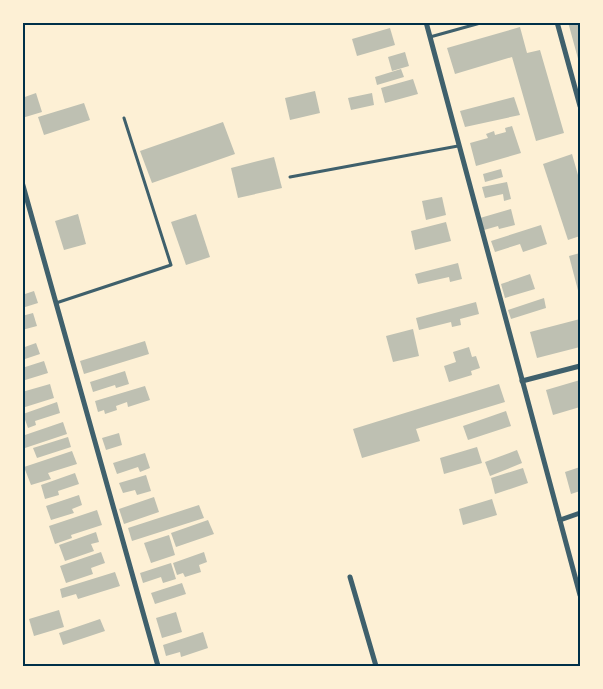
<svg xmlns="http://www.w3.org/2000/svg" width="603" height="689" font-family="'Fira Sans Condensed',sans-serif">
  <style>
    .building { fill: #bec0b2 }
    .lines { fill: none; stroke-linecap: round; stroke-linejoin: round }
    .service { stroke: #3f606c; stroke-width: 3 }
    .minor { stroke: #3f606c; stroke-width: 5 }
    .neatline { fill: none; stroke: #003049; stroke-width: 2 }
  </style>
  <rect width="100%" height="100%" fill="#fdf0d5"/>
  <g class="building">
    <polygon points="568,22 580,22 580,66"/>
    <polygon points="520,27 527,53 540,50 564,133 536,141 512,57 455,74 447,48"/>
    <polygon points="390,28 395,45 357,56 352,39"/>
    <polygon points="405,52 409,66 392,71 388,57"/>
    <polygon points="401,69 404,77 377,85 375,77"/>
    <polygon points="413,79 418,94 385,103 381,88"/>
    <polygon points="315,91 320,113 290,120 285,98"/>
    <polygon points="36,93 42,112 22,118 22,98"/>
    <polygon points="372,93 374,105 351,110 348,98"/>
    <polygon points="514,97 520,115 465,127 460,111"/>
    <polygon points="84,103 90,120 44,135 38,117"/>
    <polygon points="223,122 235,154 152,183 140,151"/>
    <polygon points="512,126 521,153 476,166 470,143 488,138 486,134 494,131 495,135 506,132 505,128"/>
    <polygon points="572,154 580,182 580,236 568,240 543,164"/>
    <polygon points="274,157 282,188 238,198 231,168"/>
    <polygon points="501,169 503,177 485,182 483,174"/>
    <polygon points="507,182 511,199 504,201 503,194 485,198 482,187"/>
    <polygon points="442,197 446,215 426,220 422,201"/>
    <polygon points="511,209 515,225 499,229 498,226 484,230 480,218"/>
    <polygon points="78,214 86,244 64,250 55,221"/>
    <polygon points="196,214 210,257 186,265 171,222"/>
    <polygon points="446,222 451,241 415,250 411,231"/>
    <polygon points="541,225 547,244 523,252 520,244 495,252 491,241"/>
    <polygon points="580,253 580,298 569,256"/>
    <polygon points="458,263 462,279 450,282 449,277 418,284 415,274"/>
    <polygon points="530,274 535,289 505,298 501,284"/>
    <polygon points="34,291 38,303 22,308 22,295"/>
    <polygon points="544,298 546,308 511,319 508,310"/>
    <polygon points="476,302 479,314 460,319 461,325 452,327 451,322 419,330 416,318"/>
    <polygon points="33,313 37,326 22,330 22,316"/>
    <polygon points="580,319 580,347 537,358 530,332"/>
    <polygon points="413,329 419,356 393,362 386,336"/>
    <polygon points="145,341 149,354 84,374 80,361"/>
    <polygon points="36,343 40,354 22,360 22,348"/>
    <polygon points="469,347 472,357 476,356 480,368 471,371 472,375 449,382 444,366 456,362 453,352"/>
    <polygon points="44,361 48,373 22,381 22,368"/>
    <polygon points="125,371 129,384 116,388 115,385 93,392 90,382"/>
    <polygon points="580,380 580,407 553,415 546,390"/>
    <polygon points="50,384 54,398 22,408 22,392"/>
    <polygon points="499,384 505,402 416,429 420,441 362,458 353,429"/>
    <polygon points="145,386 150,400 128,407 127,402 116,406 117,410 105,414 104,410 98,412 95,401"/>
    <polygon points="57,402 60,413 35,421 36,425 28,428 23,414"/>
    <polygon points="506,411 511,426 468,440 463,426"/>
    <polygon points="63,422 67,434 22,449 22,436"/>
    <polygon points="119,433 122,445 106,450 102,438"/>
    <polygon points="68,437 71,447 37,458 33,448"/>
    <polygon points="477,447 482,463 444,474 440,458"/>
    <polygon points="517,450 522,463 490,476 485,462"/>
    <polygon points="72,451 77,464 48,473 51,479 31,485 24,467"/>
    <polygon points="145,453 150,468 140,472 138,467 117,474 113,463"/>
    <polygon points="580,467 580,491 571,494 565,472"/>
    <polygon points="523,468 528,483 495,494 491,478"/>
    <polygon points="75,473 79,484 58,491 59,495 45,499 41,485"/>
    <polygon points="146,475 151,491 137,495 135,490 123,493 119,483"/>
    <polygon points="79,495 82,505 72,509 74,513 51,520 46,506"/>
    <polygon points="154,497 159,512 124,524 119,509"/>
    <polygon points="492,499 497,515 463,525 459,509"/>
    <polygon points="199,505 204,518 132,541 128,528"/>
    <polygon points="97,510 102,525 71,535 72,538 55,544 49,526"/>
    <polygon points="208,520 214,534 176,547 171,533"/>
    <polygon points="96,532 99,542 91,544 94,551 65,561 59,545"/>
    <polygon points="169,535 175,555 151,563 144,543"/>
    <polygon points="101,552 105,563 91,568 93,574 66,583 60,566"/>
    <polygon points="204,552 207,562 199,565 201,572 185,577 183,573 177,575 173,563"/>
    <polygon points="171,563 176,579 163,583 161,577 143,583 140,573"/>
    <polygon points="115,572 120,586 78,599 76,594 62,598 60,589"/>
    <polygon points="182,583 186,594 155,604 151,593"/>
    <polygon points="59,610 64,627 34,636 29,619"/>
    <polygon points="176,612 182,632 162,638 156,618"/>
    <polygon points="100,619 105,631 63,645 59,633"/>
    <polygon points="203,632 208,648 181,657 180,652 166,656 163,645"/>
  </g>
  <g class="lines">
    <g class="service">
      <polyline points="430,37 484,22"/>
      <polyline points="290,177 458,146"/>
      <polyline points="56,303 171,265 124,118"/>
    </g>
    <g class="minor">
      <polyline points="426,22 580,595"/>
      <polyline points="557,22 580,106"/>
      <polyline points="22,182 158,666"/>
      <polyline points="522,381 580,366"/>
      <polyline points="560,520 580,513"/>
      <polyline points="350,577 376,666"/>
    </g>
  </g>
  <rect width="603" height="689" fill="none" stroke="#fdf0d5" stroke-width="48"/>
  <rect x="24" y="24" width="555" height="641" class="neatline"/>
</svg>
